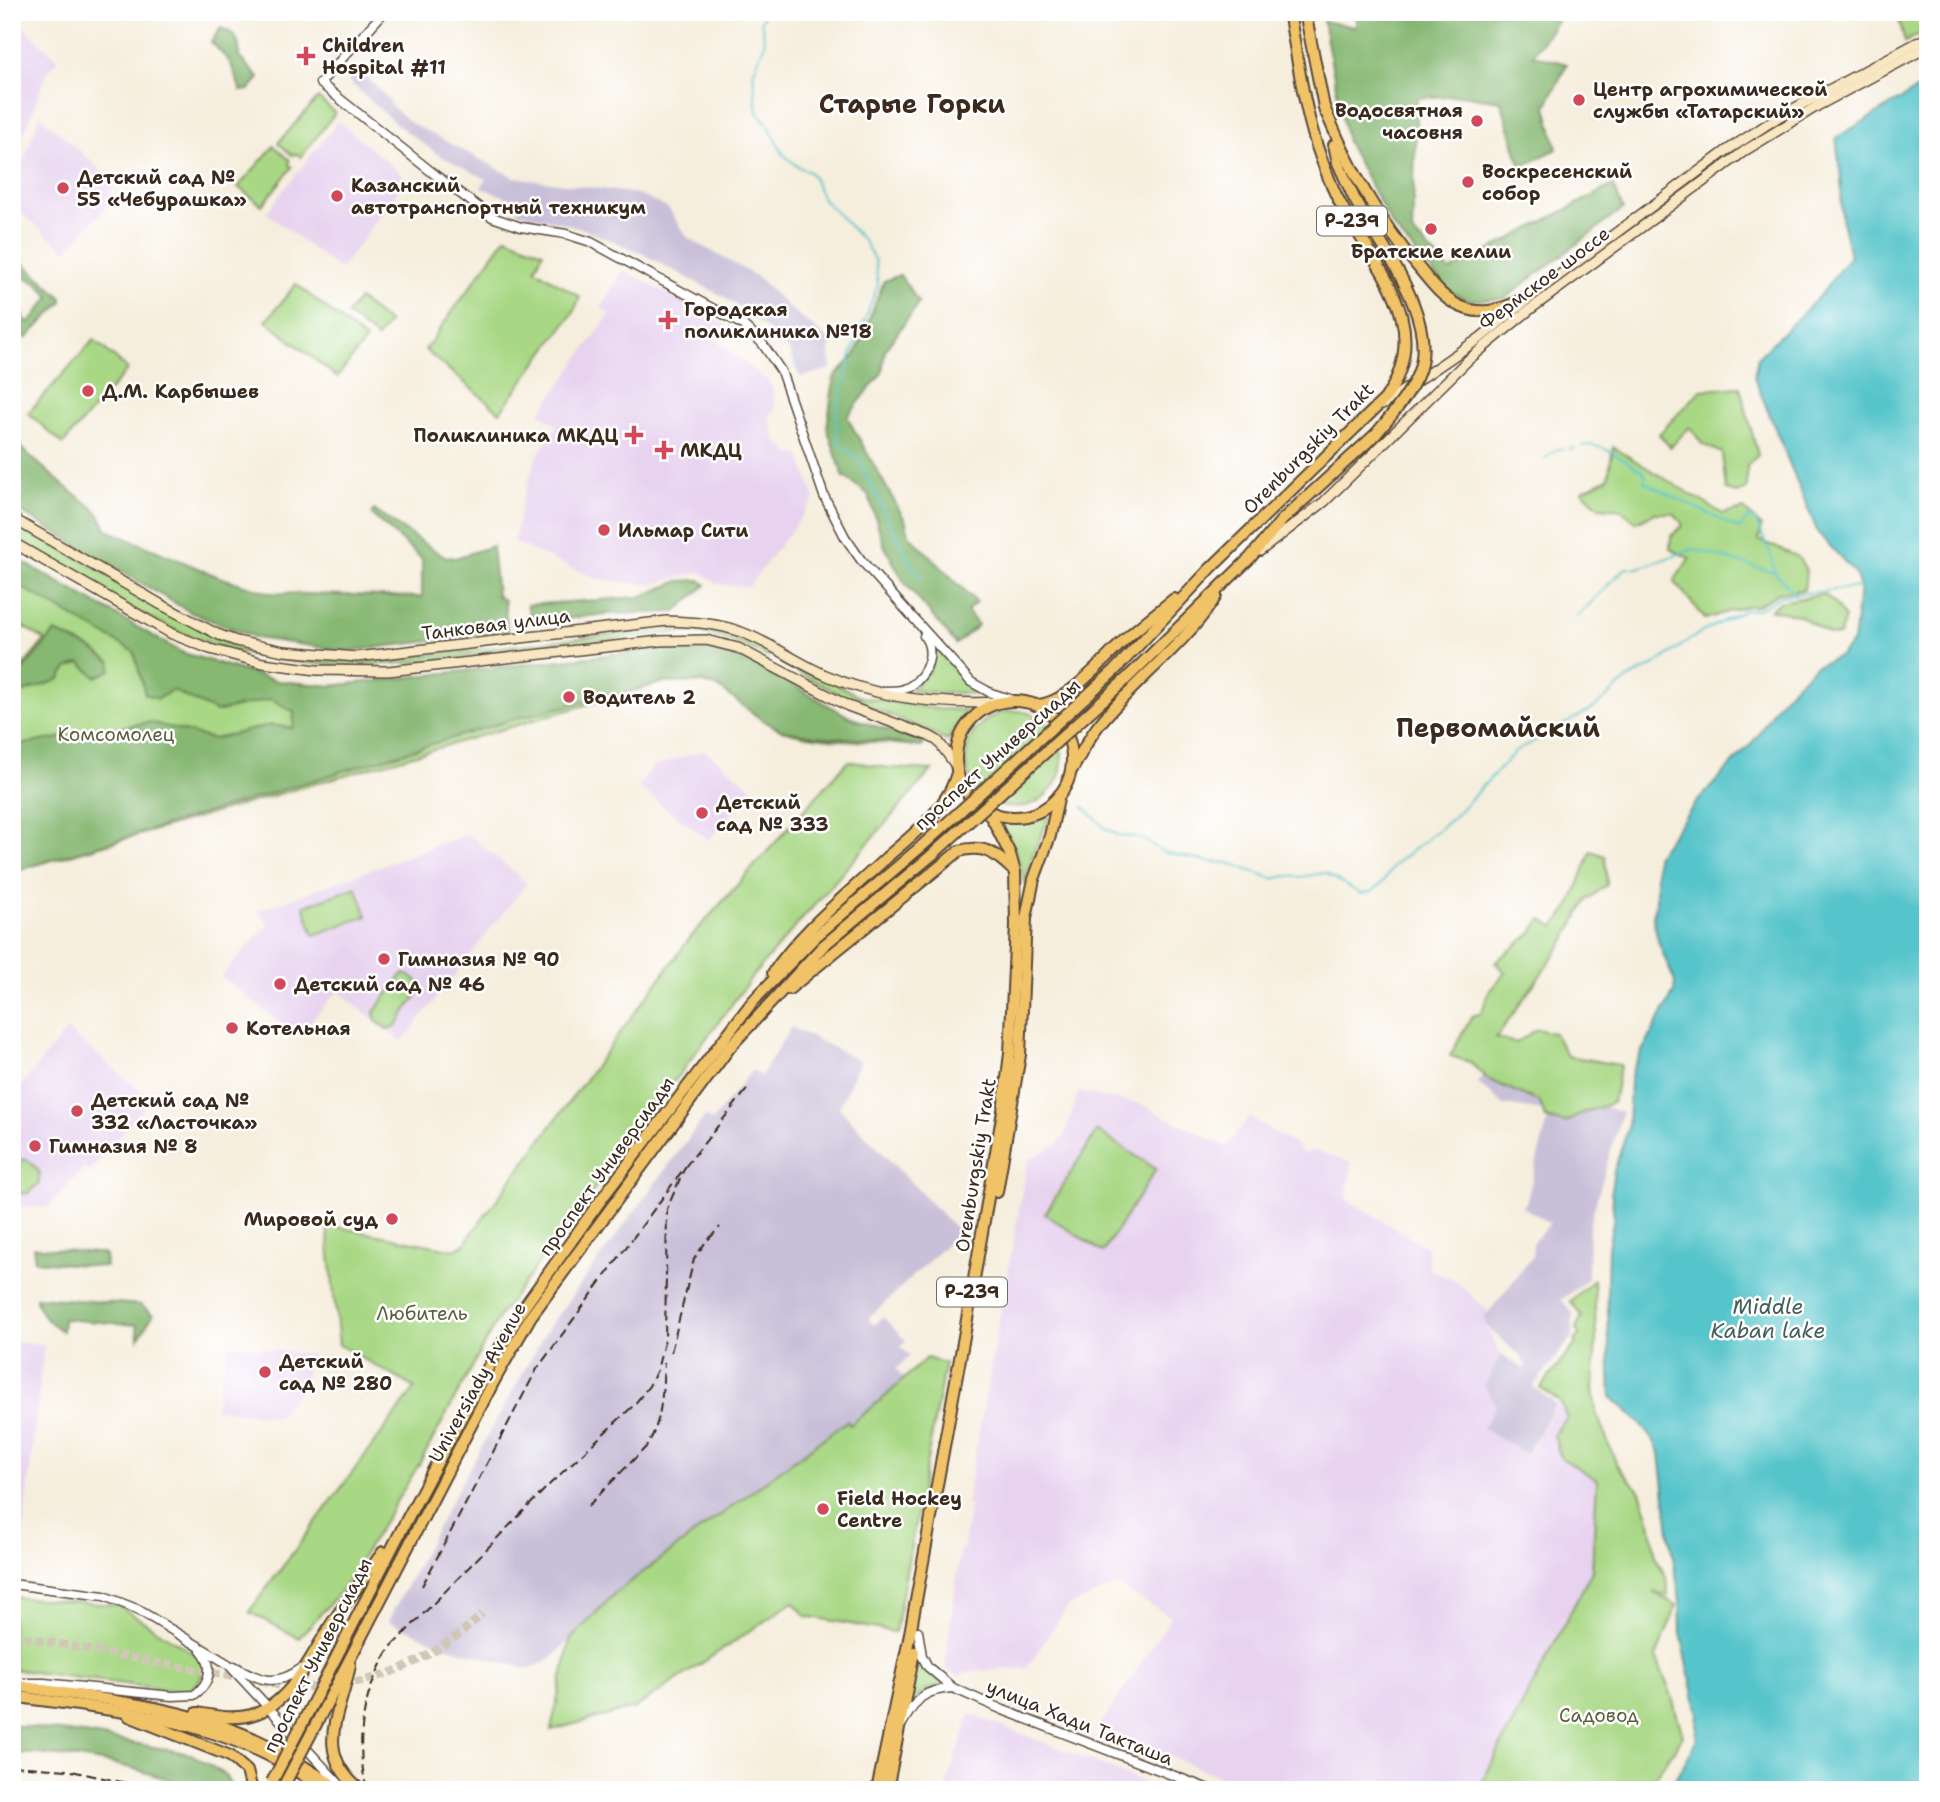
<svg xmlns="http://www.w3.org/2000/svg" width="1940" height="1802" font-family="'Shantell Sans',sans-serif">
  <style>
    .built { fill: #e7d2ef }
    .industrial { fill: #c8bfd8 }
    .green { fill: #a9d885; stroke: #728152; stroke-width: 2 }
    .forest { fill: #86b872; stroke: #607148; stroke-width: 2 }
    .water { fill: #57c5cb; stroke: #497874; stroke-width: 2 }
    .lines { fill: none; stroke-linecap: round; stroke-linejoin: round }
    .stream { stroke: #57c5cb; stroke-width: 2 }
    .tertiary-tunnel { stroke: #d1c7b7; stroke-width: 8; stroke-dasharray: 8 4; stroke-linecap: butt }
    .tertiary-casing { stroke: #57473b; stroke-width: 11 }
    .secondary-casing { stroke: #57473b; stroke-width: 12 }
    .primary-casing { stroke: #57473b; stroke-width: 14 }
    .tertiary { stroke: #fff; stroke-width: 8 }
    .secondary { stroke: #f9e7c3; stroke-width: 9 }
    .primary { stroke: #f1c369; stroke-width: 10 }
    .rail { stroke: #3b2a1e; stroke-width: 2; stroke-dasharray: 10 5; stroke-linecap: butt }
    .primary-bridge-casing { stroke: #57473b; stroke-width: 14; stroke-linecap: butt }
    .primary-bridge { stroke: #f1c369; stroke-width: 10 }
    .poi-dot { fill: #d1495b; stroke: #fff; stroke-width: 2.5 }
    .labels { text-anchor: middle; stroke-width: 5; stroke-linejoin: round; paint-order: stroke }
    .shield { fill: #fff; stroke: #766a62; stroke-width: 2 }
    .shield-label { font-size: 18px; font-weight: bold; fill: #3b2a1e }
    .poi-label { font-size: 19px; font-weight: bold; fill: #3b2a1e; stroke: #fff; text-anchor: start }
    .street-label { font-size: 19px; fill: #3b2a1e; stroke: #fff }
    .park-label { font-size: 19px; fill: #5c5e3d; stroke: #fff }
    .water-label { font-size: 21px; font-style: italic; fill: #45605b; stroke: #fff }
    .district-label { font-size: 26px; font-weight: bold; fill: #3b2a1e; stroke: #fff }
  </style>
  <rect width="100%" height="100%" fill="#fff"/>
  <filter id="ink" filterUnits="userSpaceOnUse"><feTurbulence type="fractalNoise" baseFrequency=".0143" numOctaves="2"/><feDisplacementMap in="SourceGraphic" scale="14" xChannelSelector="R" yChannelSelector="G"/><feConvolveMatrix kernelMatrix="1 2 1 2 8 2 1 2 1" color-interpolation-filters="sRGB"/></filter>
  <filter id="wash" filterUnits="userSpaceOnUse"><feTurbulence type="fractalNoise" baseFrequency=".00686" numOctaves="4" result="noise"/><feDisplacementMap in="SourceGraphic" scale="28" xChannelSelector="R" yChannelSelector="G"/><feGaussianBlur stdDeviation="1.57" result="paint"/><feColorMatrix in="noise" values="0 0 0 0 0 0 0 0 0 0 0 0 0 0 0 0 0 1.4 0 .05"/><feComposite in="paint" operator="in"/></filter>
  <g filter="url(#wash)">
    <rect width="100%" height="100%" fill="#f6eedd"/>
    <g class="built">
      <polygon points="12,16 58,59 48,70 12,165"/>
      <polygon points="40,115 115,183 105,208 66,251 12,205 12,193"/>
      <polygon points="338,121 407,179 340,270 266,213"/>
      <polygon points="623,270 726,325 716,340 767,380 772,388 775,408 769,416 777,442 792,454 800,455 815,499 748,587 717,584 700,572 652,585 596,579 514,542 522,500 537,456 557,426 540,413 610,314 603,310 602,305"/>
      <polygon points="705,750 753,788 709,840 638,787 654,766"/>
      <polygon points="468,834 527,883 402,1042 338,991 297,1036 221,976 269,924 257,911"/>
      <polygon points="67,1030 151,1099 89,1172 84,1168 47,1208 12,1205 12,1096"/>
      <polygon points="1078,1092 1140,1104 1226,1147 1249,1117 1297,1146 1303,1154 1314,1150 1352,1163 1346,1199 1427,1247 1430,1270 1455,1280 1489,1312 1486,1326 1501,1355 1484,1386 1496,1406 1483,1428 1527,1457 1557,1404 1592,1403 1609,1568 1591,1571 1478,1790 1253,1790 1099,1727 1171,1617 1117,1585 1067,1607 1027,1668 965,1672 960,1677 945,1669 960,1550 964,1548 969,1505 966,1504 1028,1159 1056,1145 1066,1133"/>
      <polygon points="12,1342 44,1345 18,1576 12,1575"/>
      <polygon points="228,1344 312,1355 301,1389 277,1416 215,1409"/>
      <polygon points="970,1714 1115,1770 1159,1790 945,1790"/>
    </g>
    <g class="industrial">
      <polygon points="360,70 391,102 389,104 411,123 514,177 637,194 668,208 688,238 759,278 785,304 829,340 831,369 800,377 789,351 771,332 726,298 637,251 581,228 517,212 518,201 481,188 486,179 437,154 395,123 344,77 349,72"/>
      <polygon points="791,1027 860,1061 839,1108 959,1232 868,1319 874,1325 883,1317 906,1341 901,1347 910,1356 896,1369 904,1378 887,1395 850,1426 846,1422 615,1593 553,1657 530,1670 447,1647 388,1621 445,1512 548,1328 705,1116 712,1121 752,1070 761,1076"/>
      <polygon points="1484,1075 1622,1112 1589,1226 1588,1279 1561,1300 1573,1313 1572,1337 1533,1387 1556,1404 1526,1455 1482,1428 1496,1406 1484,1386 1501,1355 1525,1369 1525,1364 1518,1354 1486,1326 1485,1317 1532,1257 1533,1242 1550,1223 1521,1206 1526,1203 1550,1112 1504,1105 1478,1083"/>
    </g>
    <g class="green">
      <polygon points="1897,12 1928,12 1928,30 1905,42"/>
      <polygon points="318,98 335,113 301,157 297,154 292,155 278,143"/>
      <polygon points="274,146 290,160 289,164 292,167 262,205 238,187"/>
      <polygon points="506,237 543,252 535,269 580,297 573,313 500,412 425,350"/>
      <polygon points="296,284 366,340 337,377 266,321"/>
      <polygon points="359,299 389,323 377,338 347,314"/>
      <polygon points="94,340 128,369 63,444 28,413"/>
      <polygon points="1740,387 1758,455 1747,466 1747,489 1737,493 1726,490 1722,453 1702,444 1690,427 1670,447 1659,434 1701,390"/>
      <polygon points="1613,447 1723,514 1744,509 1761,526 1759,540 1798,557 1806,571 1804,590 1779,593 1756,606 1746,606 1705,619 1674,581 1690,558 1670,549 1671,537 1683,525 1674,513 1655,513 1636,522 1620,509 1599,507 1582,491 1608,478"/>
      <path d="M 12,522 L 235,645 L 283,656 L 318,661 L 386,660 L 686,626 L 728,631 L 770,651 L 772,655 L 768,657 C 741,643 716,634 685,632 C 617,638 548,647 480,655 C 385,666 306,674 213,644 C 141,621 77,575 12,537 Z"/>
      <path d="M 12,556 L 183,653 L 277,681 L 331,686 L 652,650 C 675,650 699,648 722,653 C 762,661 809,696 846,715 C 870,727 898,731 923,742 L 924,744 L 921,747 C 877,740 823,743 782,730 C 757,722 742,699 719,688 C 702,679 679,683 661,683 L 12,872 L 12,679 L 45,640 L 12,620 Z"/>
      <polygon points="1824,594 1833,602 1845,618 1839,636 1830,635 1798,615 1770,610 1780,602"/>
      <polygon points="936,649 969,685 986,694 910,691 929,671"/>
      <polygon points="786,658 861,697 938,709 966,710 947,741 921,728 847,698 782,664 781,660"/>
      <circle cx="1014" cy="759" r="48"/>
      <polygon points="848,761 890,768 932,770 755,973 500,1315 421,1461 342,1590 299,1638 249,1612 415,1388 339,1345 327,1225 455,1250 464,1244 690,938"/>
      <polygon points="1050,816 1033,854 1025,883 1015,849 1000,820 1027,822"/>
      <polygon points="1591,851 1605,856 1607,885 1587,900 1565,940 1496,1038 1516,1043 1537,1029 1554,1033 1567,1056 1620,1065 1613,1103 1585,1112 1565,1123 1545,1118 1540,1102 1487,1079 1470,1062 1450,1056 1472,1016 1481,1013 1490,990 1505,973 1495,962 1531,934 1542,919 1554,927 1571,904"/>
      <polygon points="356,887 367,916 314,935 304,906"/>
      <path d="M 403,974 C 411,975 420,981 421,989 L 396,1026 L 387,1029 L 376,1021 L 374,1012 Z"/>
      <polygon points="1097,1131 1156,1169 1103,1252 1045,1214"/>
      <polygon points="12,1159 28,1160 39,1171 39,1183 28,1193 12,1194"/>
      <polygon points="1594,1280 1596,1339 1593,1388 1596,1412 1617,1465 1640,1492 1650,1522 1656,1557 1666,1577 1668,1596 1653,1592 1677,1605 1656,1657 1671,1694 1683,1736 1647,1790 1478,1790 1592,1571 1597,1480 1560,1457 1554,1434 1567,1418 1561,1402 1540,1388 1576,1344 1574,1341 1579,1335 1576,1328 1582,1316 1570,1301"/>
      <polygon points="926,1358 945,1363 895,1632 806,1616 793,1602 635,1708 551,1730 570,1640 615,1593 847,1421 850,1425 887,1395"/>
      <path d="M 12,1597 L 118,1605 L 202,1659 C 205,1675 200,1686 184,1692 L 12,1669 Z"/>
      <path d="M 918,1655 L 925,1670 L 948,1686 C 928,1687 919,1692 908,1709 Z"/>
    </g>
    <g class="forest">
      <polygon points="1356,12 1563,12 1533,55 1567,64 1546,106 1557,149 1521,167 1501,101 1461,95 1417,98 1412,232 1450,271 1613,185 1623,209 1504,299 1467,300 1449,291 1393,227 1347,142 1323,21 1356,27"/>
      <path d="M 221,28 C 237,34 240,41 239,57 L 259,78 L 249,90 L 241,91 L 230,62 L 211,42 Z"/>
      <path d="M 12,253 L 62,298 L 62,302 L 27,338 L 24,338 L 22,328 L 12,324 L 12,312 L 21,307 L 24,318 L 29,323 L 50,297 C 45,291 40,285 33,281 C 16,273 12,274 12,253 Z"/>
      <polygon points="900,275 919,303 885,350 882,373 847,417 906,522 909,535 976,602 967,611 978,625 956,644 904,582 884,545 868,494 843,476 827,428 834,378 855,355 884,281"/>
      <polygon points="12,440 63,485 97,511 107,530 219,577 270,593 422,597 422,559 371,514 374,510 443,556 455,558 492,546 497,596 504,600 508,632 346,651 257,638 192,613 12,507"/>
      <path d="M 12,556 L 183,653 L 277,681 L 331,686 L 652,650 C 675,650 699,648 722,653 C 762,661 809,696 846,715 C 870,727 898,731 923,742 L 924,744 L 921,747 L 887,741 L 815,736 L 781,730 L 762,720 L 718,687 L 701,682 L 661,683 L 518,718 L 12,872 L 12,746 L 150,722 L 213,739 L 270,725 L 293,728 L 294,712 L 271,699 L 216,712 L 172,690 L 158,699 L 145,694 L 134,652 L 23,588 L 12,588 Z"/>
      <polygon points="700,580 706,585 675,612 606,614 533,623 527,605 640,597 679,581"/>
      <polygon points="55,632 90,648 111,662 111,670 96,677 80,663 67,668 59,680 18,694 21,709 12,717 12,682"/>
      <polygon points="33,1247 105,1254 106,1267 35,1261"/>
      <path d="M 36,1297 L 141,1305 L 153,1315 L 138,1339 L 137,1325 L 63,1319 L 62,1331 C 50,1324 36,1311 36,1297 Z"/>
      <path d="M 12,1725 L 91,1735 L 191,1754 L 224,1774 L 233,1789 C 205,1796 151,1772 119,1765 C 84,1758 48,1754 12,1753 Z"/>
    </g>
    <path class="water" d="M 1928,83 L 1928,1790 L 1669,1790 L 1696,1743 L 1698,1714 L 1681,1633 L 1680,1600 L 1669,1532 L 1660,1453 C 1650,1430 1630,1413 1611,1397 L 1607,1284 L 1608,1248 L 1614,1217 L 1611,1189 L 1614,1171 L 1628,1128 L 1630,1081 L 1633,1068 L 1674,992 L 1675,982 L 1659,944 L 1653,917 L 1656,902 L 1656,856 L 1696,803 L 1757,737 L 1774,709 L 1787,693 L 1815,666 L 1840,656 L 1853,642 L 1860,587 L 1855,573 L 1818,533 L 1754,377 L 1758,357 L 1819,297 L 1850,256 L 1842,221 L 1841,177 L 1836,138 Z"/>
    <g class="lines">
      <g class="stream">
        <polyline points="764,12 761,21 765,43 753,73 757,112 768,124 783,154 797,166 811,173 823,199 864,241 875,261 878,285 851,355 836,415 838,443 858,458 910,563 922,579"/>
        <path d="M 1582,446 C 1602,441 1625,461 1642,471 L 1646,476 L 1644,482 L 1739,529 L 1749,517 L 1755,520 L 1770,552 L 1775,573 L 1795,593"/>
        <polyline points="1569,449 1574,448"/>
        <polyline points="1544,459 1557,449 1563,449"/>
        <polyline points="1577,615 1580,614 1625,568 1639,568 1693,549 1773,572"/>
        <polyline points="1084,807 1105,828 1122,837 1132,836 1144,840 1163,852 1210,862 1229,863 1274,879 1285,876 1300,877 1325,873 1361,894 1373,891 1383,882 1394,865 1453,818 1515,752 1595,707 1629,678 1653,666 1698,634 1745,610 1759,609 1781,596 1860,587"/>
      </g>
    </g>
  </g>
  <g filter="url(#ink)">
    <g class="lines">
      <path class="tertiary-tunnel" d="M 12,1635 L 281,1686 C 357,1693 426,1668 482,1614"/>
      <g class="tertiary-casing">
        <g id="tertiary">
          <polyline points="384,12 320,83 438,177 492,217 521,227 566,234 591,242 743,325 762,343 781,371 824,496 845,537 861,560 971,682 991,693 1016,701"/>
          <path d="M 884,691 C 890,691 896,691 901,690 C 923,684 938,655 924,636"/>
          <polyline points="12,1584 104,1596 137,1609 228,1664 342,1787"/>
          <polyline points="918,1631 922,1656 928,1667 953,1688 1003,1710 1211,1790"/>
          <path d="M 234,1666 C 261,1680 274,1688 302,1668"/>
          <path d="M 23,1683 L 44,1683 L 172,1696 L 194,1695 C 211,1683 214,1665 201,1650"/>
          <path d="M 902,1724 C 917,1698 923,1690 953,1688"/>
        </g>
      </g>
      <g class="secondary-casing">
        <g id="secondary">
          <polyline points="1382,405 1480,338 1538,291 1726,151 1780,116 1928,37"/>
          <path d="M 12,518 L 160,604 L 217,634 L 236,641 L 284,651 L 357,657 L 667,621 C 692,622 717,623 741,632 C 772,643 798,664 828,676 C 882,699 944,705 1003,702"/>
          <polyline points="12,542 172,634 210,649 263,663 317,670 388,671 660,641 706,640 738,648 848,706 929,736 938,741 957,767"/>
          <polyline points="1260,551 1324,502 1468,360 1528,311 1746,150 1819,105 1928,47"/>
        </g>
      </g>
      <g class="primary-casing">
        <g id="primary">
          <polyline points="1305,12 1325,112"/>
          <path d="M 1324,107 C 1350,169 1375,216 1419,268 C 1432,284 1446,303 1467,309 C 1493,317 1517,302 1538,291"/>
          <polyline points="1334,145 1338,163 1354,198"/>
          <path d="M 1114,671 L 1211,568 L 1385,399 C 1438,323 1371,263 1337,197 C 1331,185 1326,171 1321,158 C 1304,112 1298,60 1289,12"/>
          <polyline points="1124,681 1250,558 1281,521 1376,434"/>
          <circle cx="1014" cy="759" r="58"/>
          <path d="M 1036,705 C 1068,705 1108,654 1131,634 C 1145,622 1160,610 1174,599"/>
          <path d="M 1073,768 C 1081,754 1088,739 1098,726 C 1134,680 1185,646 1216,596"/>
          <path d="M 773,973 C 803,929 848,894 886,858 C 914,833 947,810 957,773"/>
          <path d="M 789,989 L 959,851 C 984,844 995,853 1013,870"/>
          <polyline points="997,1192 1020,1055 1026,918 1034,879 1050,836 1059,795"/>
          <path d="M 350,1665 C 341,1714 312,1750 360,1790"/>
          <path d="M 12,1685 C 90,1698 170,1704 243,1734 C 278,1748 309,1770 341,1790"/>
          <path d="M 12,1696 C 123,1712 232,1719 324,1790"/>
          <path d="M 197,1713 C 215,1716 234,1720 251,1715 C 292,1704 311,1655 332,1623 C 348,1599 366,1575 383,1552"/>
          <polyline points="129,1716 230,1756 247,1771 252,1790"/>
          <polyline points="302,1724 404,1525 485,1373 522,1310 603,1197 753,1001 814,938 923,845"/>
          <polyline points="313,1730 495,1379 531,1316 730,1047 823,946 932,855"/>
          <polyline points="877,1790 909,1639 965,1331 1003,1111 1010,1053 1016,925 1015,872 1010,854 995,824 989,814 974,800"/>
          <polyline points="887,1790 914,1652"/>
        </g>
      </g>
      <use href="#tertiary" class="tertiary"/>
      <use href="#secondary" class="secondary"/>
      <use href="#primary" class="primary"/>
      <g class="rail">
        <polyline points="671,1352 694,1259 705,1243 720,1227"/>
        <path d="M 588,1506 L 647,1446 C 663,1419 662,1393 664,1363"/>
        <polyline points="422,1586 537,1369 685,1167 749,1087"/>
        <polyline points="12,1766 67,1770 158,1790"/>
        <path d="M 367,1790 C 354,1740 363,1690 391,1647 L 550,1484 L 634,1405 L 649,1386 L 657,1370 L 665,1339 L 667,1209 L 685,1167"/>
      </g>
      <g class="primary-bridge-casing">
        <g id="primary-bridge">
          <path d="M 1354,198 C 1379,244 1442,321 1417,376 C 1407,398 1391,416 1376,434"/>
          <polyline points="923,845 1114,671"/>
          <polyline points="932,855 1124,681"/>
          <polyline points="272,1782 302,1724"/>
          <polyline points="283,1787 313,1730"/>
        </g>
      </g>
      <use href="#primary-bridge" class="primary-bridge"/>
    </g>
  </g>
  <g class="poi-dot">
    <path d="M302.5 45.5h7v7h7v7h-7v7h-7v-7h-7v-7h7z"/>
    <circle cx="1579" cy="100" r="7"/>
    <circle cx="1477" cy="121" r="7"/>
    <circle cx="1468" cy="182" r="7"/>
    <circle cx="63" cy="188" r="7"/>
    <circle cx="337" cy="196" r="7"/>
    <circle cx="1431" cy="229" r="7"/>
    <path d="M664.5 309.5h7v7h7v7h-7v7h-7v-7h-7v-7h7z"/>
    <circle cx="88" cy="391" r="7"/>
    <path d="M630.5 424.5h7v7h7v7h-7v7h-7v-7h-7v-7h7z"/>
    <path d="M660.5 439.5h7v7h7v7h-7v7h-7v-7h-7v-7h7z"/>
    <circle cx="604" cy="530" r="7"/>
    <circle cx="569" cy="697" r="7"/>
    <circle cx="702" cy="813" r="7"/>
    <circle cx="384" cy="959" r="7"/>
    <circle cx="280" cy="984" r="7"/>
    <circle cx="232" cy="1028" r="7"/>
    <circle cx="77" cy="1111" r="7"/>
    <circle cx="35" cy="1146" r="7"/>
    <circle cx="392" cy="1219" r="7"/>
    <circle cx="265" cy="1372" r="7"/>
    <circle cx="823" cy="1509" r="7"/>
  </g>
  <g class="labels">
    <g class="shield">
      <rect x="1317" y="206.5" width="70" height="29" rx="5"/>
      <rect x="937" y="1277.5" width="70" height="29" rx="5"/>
    </g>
    <g class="shield-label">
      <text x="1352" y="227">Р-239</text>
      <text x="972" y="1298">Р-239</text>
    </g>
    <g class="poi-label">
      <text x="322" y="52">Children<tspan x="322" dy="22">Hospital #11</tspan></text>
      <text x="1593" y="96">Центр агрохимической<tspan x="1593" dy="22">службы «Татарский»</tspan></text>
      <text x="1463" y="117" text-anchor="end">Водосвятная<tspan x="1463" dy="22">часовня</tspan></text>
      <text x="1482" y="178">Воскресенский<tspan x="1482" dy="22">собор</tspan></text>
      <text x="77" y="184">Детский сад №<tspan x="77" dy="22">55 «Чебурашка»</tspan></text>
      <text x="351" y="192">Казанский<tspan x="351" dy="22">автотранспортный техникум</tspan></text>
      <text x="1431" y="258" text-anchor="middle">Братские келии</text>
      <text x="684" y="316">Городская<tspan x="684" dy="22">поликлиника №18</tspan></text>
      <text x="102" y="398">Д.М. Карбышев</text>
      <text x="618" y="442" text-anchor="end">Поликлиника МКДЦ</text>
      <text x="680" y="457">МКДЦ</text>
      <text x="618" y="537">Ильмар Сити</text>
      <text x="583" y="704">Водитель 2</text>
      <text x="716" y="809">Детский<tspan x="716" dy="22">сад № 333</tspan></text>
      <text x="398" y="966">Гимназия № 90</text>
      <text x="294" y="991">Детский сад № 46</text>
      <text x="246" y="1035">Котельная</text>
      <text x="91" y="1107">Детский сад №<tspan x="91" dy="22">332 «Ласточка»</tspan></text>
      <text x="49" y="1153">Гимназия № 8</text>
      <text x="378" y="1226" text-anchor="end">Мировой суд</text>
      <text x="279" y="1368">Детский<tspan x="279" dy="22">сад № 280</tspan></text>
      <text x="837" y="1505">Field Hockey<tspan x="837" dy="22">Centre</tspan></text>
    </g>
    <g class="street-label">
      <text transform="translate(1544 278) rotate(-37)" y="7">Фермское шоссе</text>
      <text transform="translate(1308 448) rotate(-45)" y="7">Orenburgskiy Trakt</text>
      <text transform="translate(496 624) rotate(-7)" y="7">Танковая улица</text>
      <text transform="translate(997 754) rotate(-42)" y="7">проспект Универсиады</text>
      <text transform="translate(975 1165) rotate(-81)" y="7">Orenburgskiy Trakt</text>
      <text transform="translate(606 1166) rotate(-54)" y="7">проспект Универсиады</text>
      <text transform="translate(477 1382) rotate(-61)" y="7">Universiady Avenue</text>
      <text transform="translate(317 1655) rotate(-63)" y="7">проспект Универсиады</text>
      <text transform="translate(1080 1722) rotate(22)" y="7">улица Хади Такташа</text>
    </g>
    <g class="park-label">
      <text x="116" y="741">Комсомолец</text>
      <text x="422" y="1320">Любитель</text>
      <text x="1599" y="1722">Садовод</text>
    </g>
    <g class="water-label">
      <text x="1768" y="1314">Middle<tspan x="1768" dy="24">Kaban lake</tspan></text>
    </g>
    <g class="district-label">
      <text x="912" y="113">Старые Горки</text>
      <text x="1498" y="737">Первомайский</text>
    </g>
  </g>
  <rect width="1940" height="1802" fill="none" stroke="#fff" stroke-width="42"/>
</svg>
